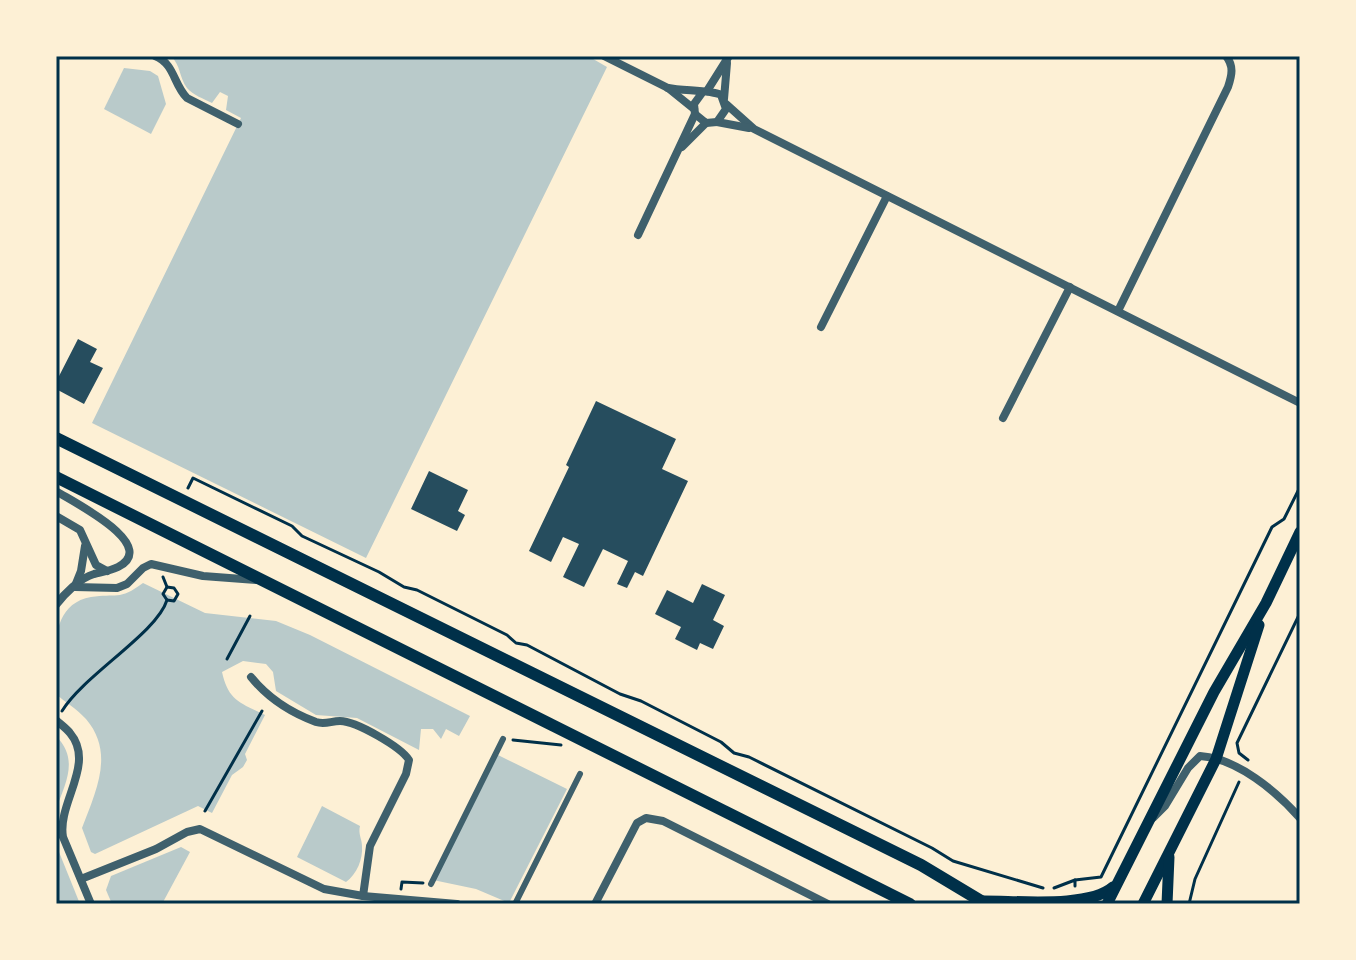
<svg xmlns="http://www.w3.org/2000/svg" width="1356" height="960" font-family="Literata,serif">
  <style>
    .green { fill: #b9caca }
    .building { fill: #264d5e }
    .lines { fill: none; stroke-linecap: round; stroke-linejoin: round }
    .path { stroke: #003049; stroke-width: 3 }
    .pedestrian { stroke: #3f606c; stroke-width: 6 }
    .minor { stroke: #3f606c; stroke-width: 8 }
    .secondary { stroke: #003049; stroke-width: 11 }
    .primary { stroke: #003049; stroke-width: 12 }
    .neatline { fill: none; stroke: #003049; stroke-width: 3 }
  </style>
  <rect width="100%" height="100%" fill="#fdf0d5"/>
  <g class="green">
    <path d="M 171,56 L 588,56 L 607,67 L 366,558 L 92,423 L 241,118 L 226,110 L 228,96 L 220,92 L 212,103 C 204,99 193,95 187,88 C 179,77 181,66 171,56 Z"/>
    <polygon points="124,68 150,71 158,76 166,104 151,134 104,109"/>
    <path d="M 143,583 L 205,613 L 276,621 L 310,635 L 470,716 L 459,736 L 446,729 L 441,739 L 433,729 L 421,729 L 419,750 L 357,718 L 316,715 L 276,691 L 273,672 L 266,664 L 243,661 L 222,672 C 228,700 240,703 265,715 L 245,754 L 247,760 L 243,767 L 232,775 L 212,813 L 198,806 L 95,854 L 91,852 L 82,828 C 96,791 115,753 86,719 C 77,709 65,702 56,694 C 56,661 46,605 91,597 C 116,593 119,601 143,583 Z"/>
    <path d="M 56,736 C 79,759 66,782 56,809 Z"/>
    <polygon points="496,754 567,789 509,903 476,889 433,880"/>
    <path d="M 322,806 L 360,826 C 358,834 362,839 362,846 C 363,859 357,874 346,882 L 297,857 Z"/>
    <polygon points="56,845 57,847 80,904 56,904"/>
    <polygon points="181,847 190,852 162,904 112,904 106,890 111,876"/>
  </g>
  <g class="building">
    <polygon points="78,339 97,349 90,362 103,368 84,404 56,389 56,382"/>
    <polygon points="596,401 676,439 662,469 688,481 643,576 635,572 627,588 617,584 628,561 603,549 584,587 563,577 579,544 563,537 551,562 529,551 569,467 566,465"/>
    <polygon points="429,471 468,490 458,511 465,515 457,531 411,509"/>
    <polygon points="702,584 725,595 713,620 724,626 713,649 700,643 697,650 675,639 681,627 655,614 667,590 693,603"/>
  </g>
  <g class="lines">
    <g class="path">
      <polyline points="188,488 193,478 292,526 302,536 379,572 404,587 417,590 507,635 516,643 527,645 620,694 641,701 721,742 734,753 749,757 932,848 953,861 1043,888"/>
      <polyline points="167,600 174,601 178,594 174,588 167,587"/>
      <polyline points="227,659 250,616"/>
      <path d="M 62,711 C 84,675 157,633 167,600 L 163,594 L 167,587 L 163,577"/>
      <polyline points="513,740 561,745"/>
      <polyline points="1248,760 1239,753 1237,743 1300,613"/>
      <polyline points="205,811 262,711"/>
      <polyline points="1075,880 1101,877 1272,527 1284,519 1300,487"/>
      <polyline points="1054,888 1075,880 1075,886"/>
      <polyline points="401,889 402,882 423,883"/>
      <polyline points="1189,904 1195,879 1239,782"/>
    </g>
    <g class="pedestrian">
      <polyline points="431,884 503,739"/>
      <polyline points="515,904 580,774"/>
    </g>
    <g class="minor">
      <path d="M 155,56 C 175,64 173,84 187,98 L 238,124"/>
      <polyline points="604,56 668,88 694,109"/>
      <path d="M 668,88 C 682,91 712,90 721,95 L 726,109 L 717,122 L 706,123 L 695,114 L 694,104 L 702,93"/>
      <polyline points="707,91 729,56"/>
      <polyline points="724,99 727,63"/>
      <polyline points="726,104 754,129 1300,403"/>
      <polyline points="717,122 749,128"/>
      <polyline points="682,147 706,123"/>
      <polyline points="638,235 695,114"/>
      <path d="M 1118,311 L 1228,87 C 1232,75 1234,66 1226,56"/>
      <polyline points="821,327 887,196"/>
      <polyline points="1003,418 1070,287"/>
      <path d="M 56,491 C 71,501 161,545 118,567 C 110,571 102,572 94,574 C 80,578 64,594 56,605"/>
      <polyline points="56,516 80,530 96,565 107,571"/>
      <polyline points="75,586 81,571 85,546"/>
      <polyline points="75,587 117,588 127,584 143,568 151,564 203,576 256,580"/>
      <path d="M 251,677 C 268,698 289,712 316,722 C 325,725 331,721 340,721 C 356,721 401,747 409,760 L 406,774 L 370,846 L 363,896"/>
      <path d="M 56,720 C 60,724 66,728 70,733 C 96,764 57,803 63,837 L 91,904"/>
      <path d="M 1153,818 L 1165,806 L 1188,768 L 1200,756 C 1237,758 1277,792 1300,818"/>
      <polyline points="81,879 156,849 187,832 200,829 324,889 363,896 457,904"/>
      <polyline points="595,904 637,823 646,818 663,821 828,904"/>
    </g>
    <g class="secondary">
      <path d="M 979,901 C 1013,900 1088,909 1113,887"/>
      <polyline points="1107,904 1214,692 1266,603 1300,532"/>
      <polyline points="1143,904 1216,759 1259,625"/>
      <polyline points="1167,904 1169,857"/>
    </g>
    <g class="primary">
      <polyline points="56,438 921,865 986,904"/>
      <polyline points="56,477 910,904"/>
    </g>
  </g>
  <rect width="1356" height="960" fill="none" stroke="#fdf0d5" stroke-width="116"/>
  <rect x="58" y="58" width="1240" height="844" class="neatline"/>
</svg>
